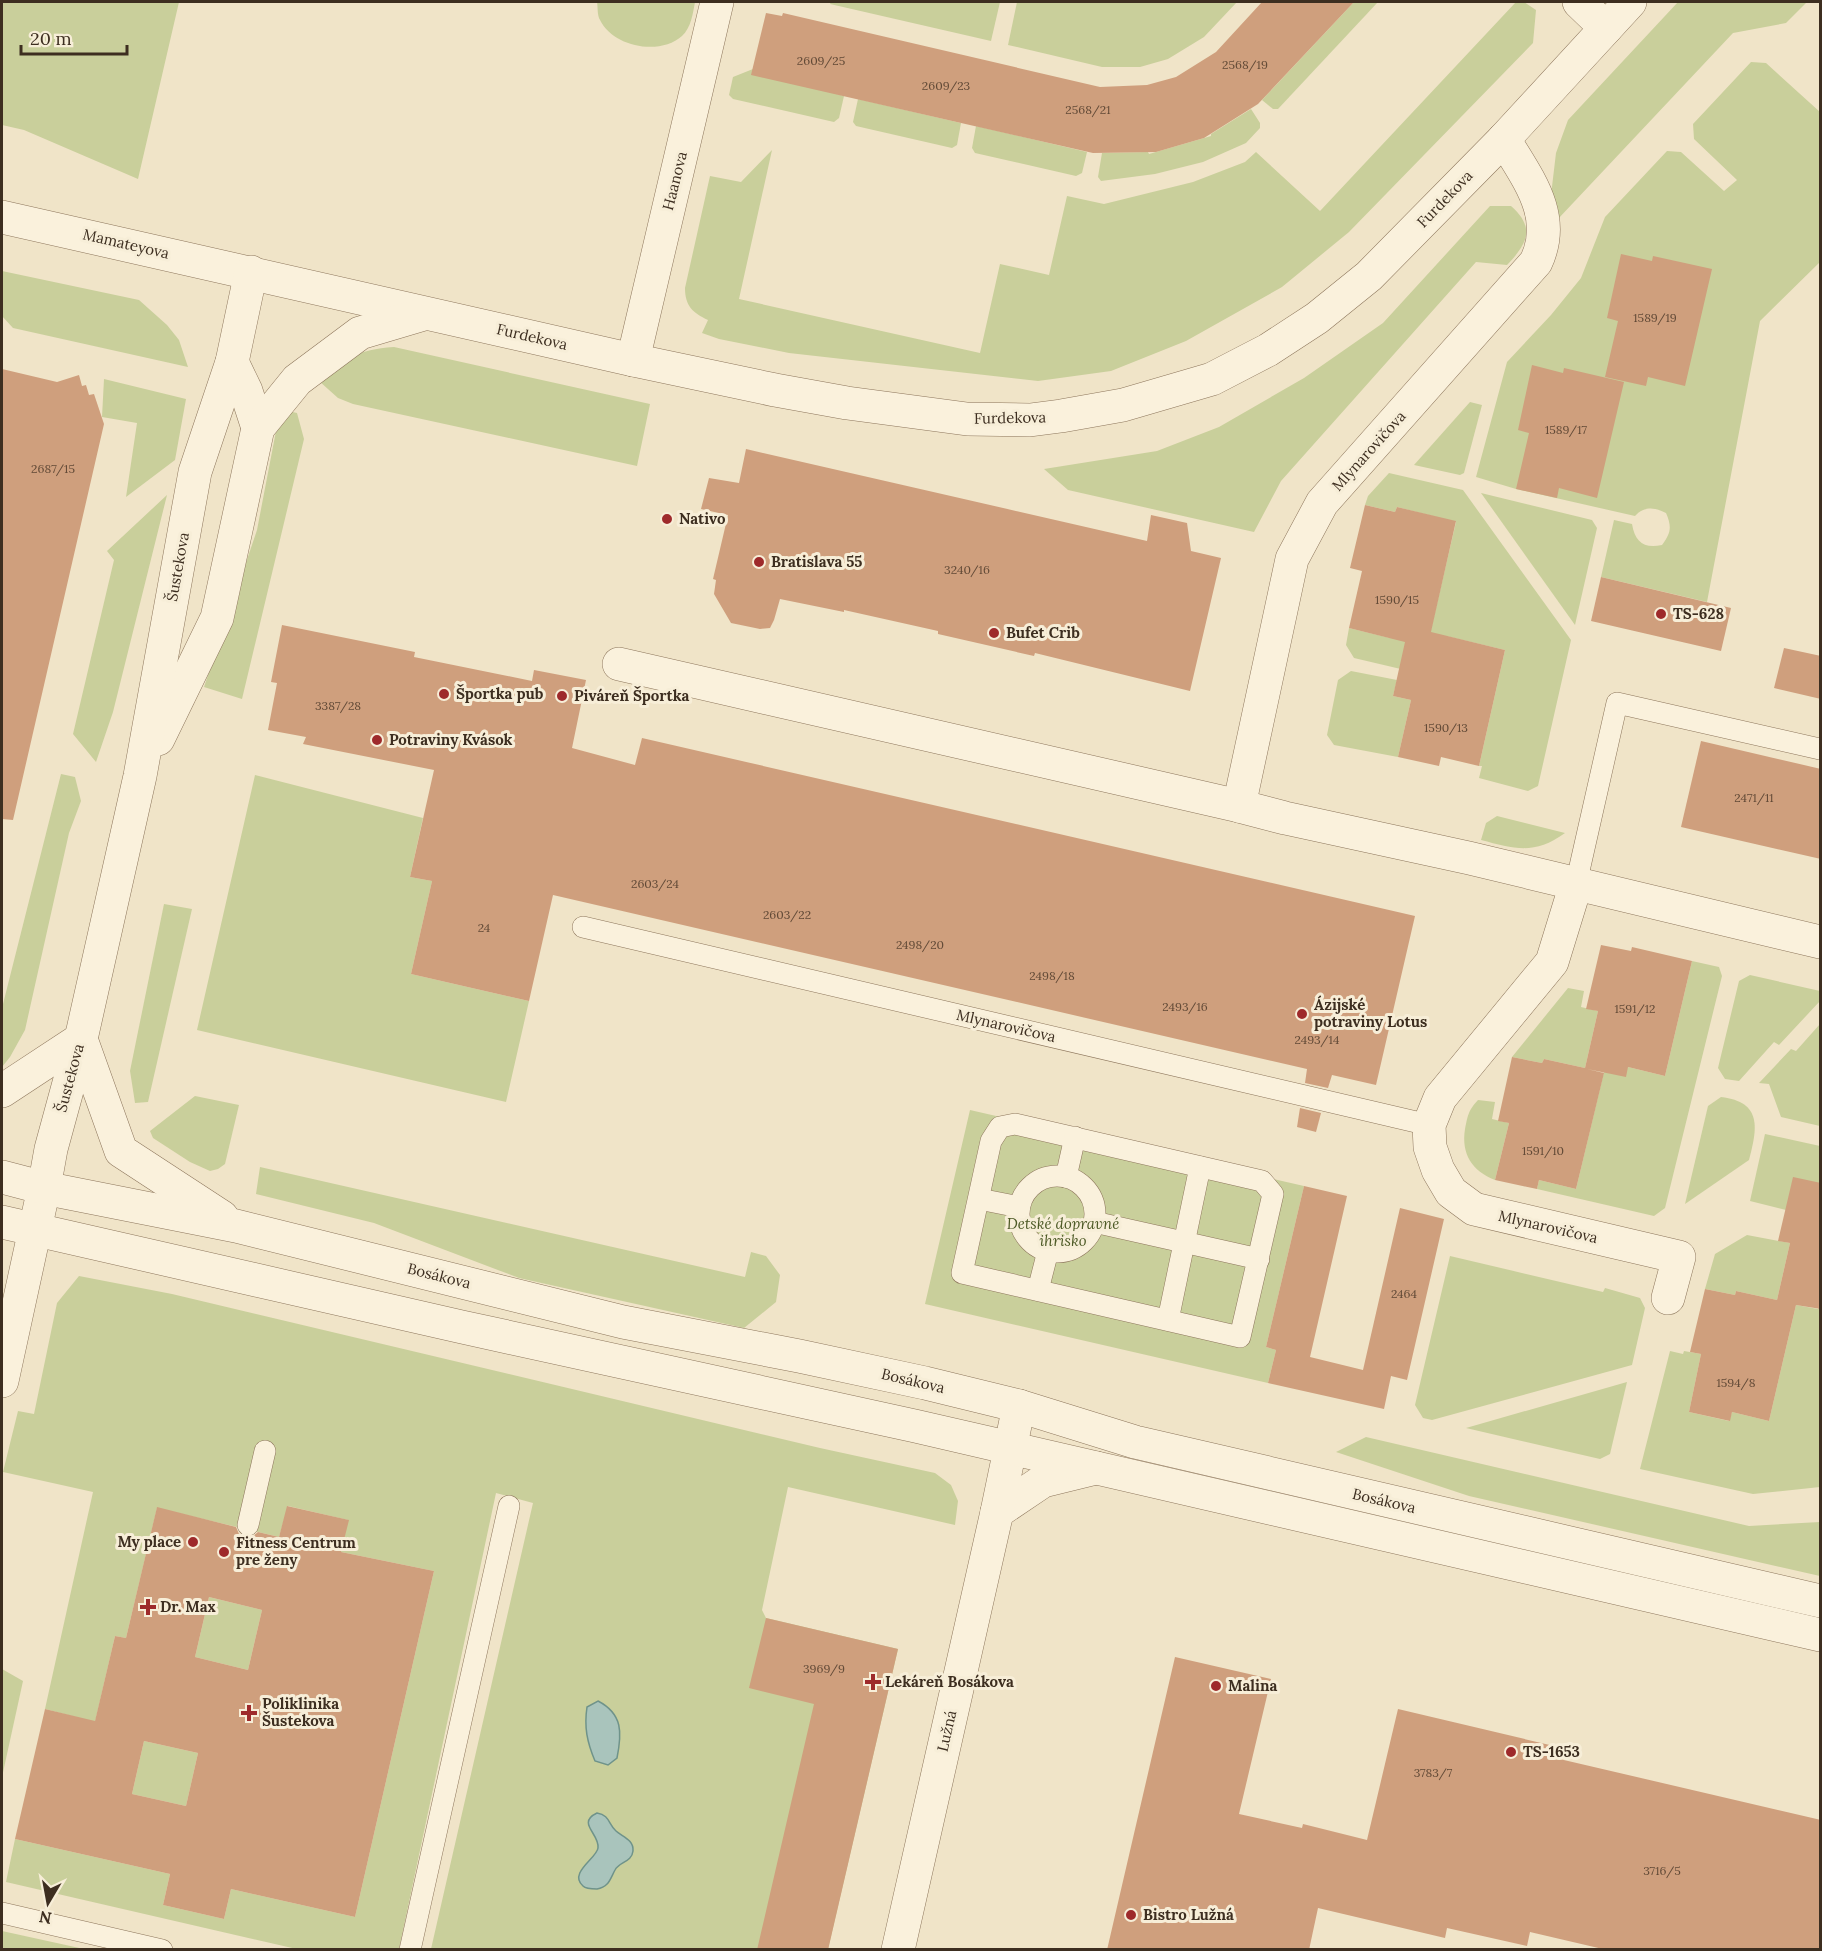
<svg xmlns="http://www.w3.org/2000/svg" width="1822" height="1951" font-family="Lora,serif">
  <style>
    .green { fill: #c9cf9b }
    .water { fill: #a9c4bc; stroke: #6f938a; stroke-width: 1.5 }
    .building { fill: #cf9f7d; fill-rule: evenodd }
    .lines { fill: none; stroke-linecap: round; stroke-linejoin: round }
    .service-casing { stroke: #8d765c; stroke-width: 22 }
    .minor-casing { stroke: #8d765c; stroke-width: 34 }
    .tertiary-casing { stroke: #8d765c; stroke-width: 34 }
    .service { stroke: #faf1dc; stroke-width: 21 }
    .minor { stroke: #faf1dc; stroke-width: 33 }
    .tertiary { stroke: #faf1dc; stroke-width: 33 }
    .poi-dot { fill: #9e2a2b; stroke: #f7eed8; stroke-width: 2 }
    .labels { text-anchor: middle; stroke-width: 6; stroke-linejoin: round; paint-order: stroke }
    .number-label { font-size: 12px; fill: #624a37 }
    .street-label { font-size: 15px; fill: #3d2e20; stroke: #f7eed8 }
    .poi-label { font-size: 15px; font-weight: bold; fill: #3d2e20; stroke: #f7eed8; text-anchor: start }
    .park-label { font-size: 15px; font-style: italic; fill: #4d5a26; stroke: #f7eed8 }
  </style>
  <rect width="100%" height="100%" fill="#f0e4c8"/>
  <g class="green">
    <polygon points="2,2 179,2 138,179 24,130 2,125"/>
    <path d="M 597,2 L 695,2 C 693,13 691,28 682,36 C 660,56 613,47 600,20 C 597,15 598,7 597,2 Z"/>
    <polygon points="831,2 1000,2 991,41 830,4"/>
    <polygon points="1017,2 1237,2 1204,37 1168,59 1140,67 1102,67 1008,45"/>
    <polygon points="1354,2 1378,2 1278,109 1273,109 1262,100"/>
    <path d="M 1516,2 L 1524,2 L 1536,10 L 1533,43 L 1349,232 L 1282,287 L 1186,341 L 1111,371 L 1038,381 L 789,353 L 719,339 L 702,333 L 708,320 C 693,313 685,306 685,288 L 710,176 L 741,182 L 772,150 L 739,299 L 980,353 L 1000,264 L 1049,275 L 1067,196 L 1104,204 L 1193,182 L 1245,162 L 1256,152 L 1320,211 Z"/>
    <polygon points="1678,2 1807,2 1786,23 1733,33 1558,219 1551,195 1556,153 1568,120"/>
    <path d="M 1751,62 L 1766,63 L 1820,112 L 1820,262 L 1760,321 L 1707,602 L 1601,577 L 1614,520 L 1632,524 C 1635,542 1644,549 1662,545 C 1671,533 1672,527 1666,513 C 1655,507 1644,506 1635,516 L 1516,489 L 1476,477 L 1507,362 L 1551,315 L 1581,278 L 1605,217 L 1667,151 L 1681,152 L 1724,191 L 1737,180 L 1694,139 L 1693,124 Z"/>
    <polygon points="753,69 844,96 839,118 834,122 733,99 729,95 733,77"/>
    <polygon points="858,99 961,123 957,145 952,148 856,126 853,122"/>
    <polygon points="1251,109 1260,123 1260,128 1246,143 1203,162 1155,174 1101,181 1098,177 1102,153 1148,152 1149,154 1211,136 1211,134"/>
    <polygon points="976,126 1087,152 1082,173 1076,176 975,153 972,148"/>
    <path d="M 1490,206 L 1511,206 C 1536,228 1527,244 1507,265 L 1476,262 L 1281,481 L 1254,532 L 1068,490 L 1044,469 L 1157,451 L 1219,427 L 1304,378 L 1383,323 Z"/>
    <polygon points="2,271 139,300 167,325 179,340 188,367 13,328 2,316"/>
    <path d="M 394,347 L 650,404 L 637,466 L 353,404 L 338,398 L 319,381 C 348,357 356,350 394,347 Z"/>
    <polygon points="104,379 186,399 175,460 126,497 137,423 102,417"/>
    <polygon points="1470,402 1482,405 1464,473 1460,475 1414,465"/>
    <polygon points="288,411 297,413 304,439 242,699 204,687 257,530 276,431"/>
    <polygon points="1389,473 1463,490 1571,640 1538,786 1528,791 1479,778 1482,766 1479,766 1505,650 1446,636 1429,638 1456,522 1397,507 1395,512 1365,505 1368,496"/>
    <polygon points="1481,493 1592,520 1597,528 1575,625"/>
    <polygon points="167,495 113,712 96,762 73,734 114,560 107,551"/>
    <polygon points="1349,628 1390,638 1414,634 1405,670 1354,658 1346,645"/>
    <polygon points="1351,671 1397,680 1393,696 1411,700 1398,757 1334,745 1327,735 1338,680"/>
    <polygon points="61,774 75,777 81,801 69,833 25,1030 10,1057 2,1067 2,1008"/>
    <polygon points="255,775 423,818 410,877 432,881 411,974 529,1001 506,1102 197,1030"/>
    <path d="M 1497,816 L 1565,833 C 1535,855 1515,849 1481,840 L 1486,823 Z"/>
    <polygon points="164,904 192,909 148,1102 135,1103 130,1071"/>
    <polygon points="1692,961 1719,967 1722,976 1665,1208 1654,1216 1537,1189 1539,1180 1576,1189 1604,1072 1628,1067 1665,1076"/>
    <polygon points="1750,975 1820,991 1820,1001 1779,1045 1774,1042 1739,1081 1725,1079 1718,1068 1739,981"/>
    <polygon points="1568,988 1584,991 1581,1007 1598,1011 1585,1068 1544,1059 1542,1063 1512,1057"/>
    <polygon points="1820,1024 1820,1126 1781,1117 1769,1084 1759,1083 1791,1049 1796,1051"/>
    <polygon points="195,1096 239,1105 225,1164 218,1169 210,1171 190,1162 153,1138 150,1131"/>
    <path d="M 1721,1097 C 1763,1102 1757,1129 1749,1160 L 1685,1204 L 1708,1106 Z"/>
    <path d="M 1478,1100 L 1495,1102 L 1492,1119 L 1509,1123 L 1495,1180 C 1472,1171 1461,1154 1465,1129 C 1468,1115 1468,1111 1478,1100 Z"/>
    <polygon points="970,1110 1304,1186 1266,1347 1276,1350 1268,1383 925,1304"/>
    <polygon points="1765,1134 1820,1146 1820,1183 1786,1210 1750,1201"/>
    <polygon points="260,1167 745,1277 751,1252 766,1256 780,1275 776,1302 744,1328 519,1278 374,1223 256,1194"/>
    <polygon points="1747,1235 1790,1243 1777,1300 1736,1291 1735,1295 1705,1289 1715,1254"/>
    <polygon points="1450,1256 1603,1292 1605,1288 1640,1298 1645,1308 1632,1365 1432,1420 1423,1418 1415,1405"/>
    <polygon points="79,1276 172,1294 820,1448 935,1473 951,1485 958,1501 955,1525 788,1487 762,1610 766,1618 898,1649 828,1949 431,1949 533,1503 496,1493 399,1949 301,1950 6,1882 15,1839 170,1874 163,1905 224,1919 231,1889 355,1917 434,1571 341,1552 348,1520 288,1506 279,1537 157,1508 126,1638 115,1636 95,1722 45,1709 93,1492 3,1472 18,1411 34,1414 57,1303"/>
    <polygon points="1820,1299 1820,1487 1753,1494 1640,1469 1670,1351 1683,1354 1684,1351 1701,1354 1689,1412 1729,1421 1732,1412 1769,1421 1796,1305 1818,1309"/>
    <polygon points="1627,1382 1610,1454 1600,1459 1466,1428"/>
    <polygon points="1366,1437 1749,1526 1820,1522 1820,1576 1469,1496 1336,1452"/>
    <polygon points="209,1597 262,1610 248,1670 195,1657"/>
    <polygon points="2,1669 23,1681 2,1777"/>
    <polygon points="144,1741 198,1753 186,1806 132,1794"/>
    <polygon points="2,1931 84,1949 2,1949"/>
  </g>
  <g class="water">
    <path d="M 598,1701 C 623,1714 622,1733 617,1758 L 608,1765 L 595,1761 C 587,1742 584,1727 587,1707 Z"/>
    <path d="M 597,1813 C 610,1815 608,1824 616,1831 C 623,1837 634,1840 633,1851 C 632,1862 619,1862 615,1870 C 610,1879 609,1887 597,1889 C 593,1889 586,1889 583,1886 C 568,1873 597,1858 598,1848 C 600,1834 576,1823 597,1813 Z"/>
  </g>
  <g class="building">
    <polygon points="1262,2 1354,2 1258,104 1204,138 1156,152 1093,153 751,75 766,13 782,16 783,13 1100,87 1147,85 1176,77 1216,52"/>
    <polygon points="1621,254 1652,261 1653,256 1712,269 1685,386 1648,377 1646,386 1605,377 1618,321 1607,318"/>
    <polygon points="1532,365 1563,373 1564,368 1624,382 1597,498 1559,488 1557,498 1516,489 1529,433 1518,430"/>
    <polygon points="2,369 57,382 79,375 82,386 86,385 89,395 94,394 104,424 13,820 2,819"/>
    <polygon points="746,449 1147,541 1151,515 1187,523 1191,551 1221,558 1190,691 1035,653 1034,656 938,634 938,631 844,610 844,612 780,599 774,620 770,628 760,629 731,623 714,594 716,580 713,579 728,515 701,509 709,478 739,483"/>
    <polygon points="1365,505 1395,512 1397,507 1456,521 1431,632 1505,650 1479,766 1441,757 1439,766 1398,757 1411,700 1393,696 1405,642 1349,628 1362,571 1350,568"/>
    <polygon points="1601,577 1731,608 1721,651 1591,621"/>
    <polygon points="282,625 415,652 414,657 532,681 534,670 586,680 572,748 635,765 642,738 1415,916 1376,1085 1332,1075 1328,1088 1305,1083 1307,1069 553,895 529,1001 411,974 432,881 410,877 434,770 303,744 306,737 268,730 277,683 271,682"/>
    <polygon points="1784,648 1821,656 1821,699 1774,688"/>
    <polygon points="1701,741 1821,769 1821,859 1681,827"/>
    <polygon points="1601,945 1631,951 1632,947 1692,961 1665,1076 1628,1067 1626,1077 1587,1069 1604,1073 1576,1189 1539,1180 1537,1189 1495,1180 1509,1123 1498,1121 1512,1057 1542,1063 1544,1059 1585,1068 1598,1011 1586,1009"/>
    <polygon points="1300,1108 1321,1113 1316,1132 1297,1127"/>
    <polygon points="1793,1177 1821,1183 1821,1309 1796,1305 1769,1421 1732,1412 1730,1421 1689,1412 1701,1354 1690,1352 1705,1289 1735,1295 1736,1291 1777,1300 1790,1243 1778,1241"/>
    <polygon points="1304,1186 1347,1196 1310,1357 1363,1370 1400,1208 1444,1219 1407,1380 1391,1376 1384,1409 1268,1383 1276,1350 1266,1347"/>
    <path d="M 287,1506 L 349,1520 L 341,1552 L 434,1571 L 355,1917 L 231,1889 L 224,1919 L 163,1905 L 170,1874 L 15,1839 L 45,1709 L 95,1721 L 115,1636 L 126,1638 L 157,1507 L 236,1527 L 239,1534 L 245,1537 L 252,1537 L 258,1532 L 279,1537 ZM 209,1597 L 262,1610 L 248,1670 L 195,1657 ZM 144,1741 L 198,1753 L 186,1806 L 132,1794 Z"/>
    <polygon points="766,1618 898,1649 828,1950 757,1950 814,1704 749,1688"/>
    <polygon points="1175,1657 1271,1679 1239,1814 1302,1828 1303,1824 1367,1840 1398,1709 1554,1746 1551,1757 1821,1820 1821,1950 1607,1950 1530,1932 1527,1946 1447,1928 1445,1938 1318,1908 1309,1950 1107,1950"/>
  </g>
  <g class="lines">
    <g class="service-casing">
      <g id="service">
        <polyline points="1576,884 1617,703 1820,749"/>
        <polyline points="583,927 1429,1125"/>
        <polygon points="1015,1124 1262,1181 1273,1194 1240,1337 962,1273 991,1141 1000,1127"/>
        <circle cx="1057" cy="1214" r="38"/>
        <polyline points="1066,1177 1075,1137"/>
        <polyline points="979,1199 1019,1207"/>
        <polyline points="1094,1222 1259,1259"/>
        <polyline points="1038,1290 1048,1251"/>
        <polyline points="1168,1320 1200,1167"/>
        <polyline points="248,1525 265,1451"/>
        <polyline points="2,1913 162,1950"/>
        <polyline points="410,1950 509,1506"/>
      </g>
    </g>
    <g class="minor-casing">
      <g id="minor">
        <polyline points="1579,2 1606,28"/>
        <polyline points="633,360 717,2"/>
        <polyline points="619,664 1239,806 1285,818 1469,858 1820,942"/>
        <path d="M 1239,806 L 1292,559 L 1322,503 L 1536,262 C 1558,215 1527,178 1504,139"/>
        <polyline points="1576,884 1552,962 1440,1098 1429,1125 1430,1147 1438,1170 1451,1192 1474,1209 1679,1257 1668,1298"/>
        <polyline points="2,1381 44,1188"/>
        <polyline points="997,1512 1043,1481 1096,1468"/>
        <polyline points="898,1950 997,1512 1019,1406"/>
      </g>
    </g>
    <g class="tertiary-casing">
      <g id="tertiary">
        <polyline points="2,217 633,360 775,390 847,403 967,419 1030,420 1061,416 1123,405 1212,379 1268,350 1317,318 1369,276 1504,139 1630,2"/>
        <polyline points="232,362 246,391 258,428"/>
        <polyline points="158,739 217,618 258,428 297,380 360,333 424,314"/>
        <polyline points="81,1039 121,1151 222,1217"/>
        <polyline points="2,1091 81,1039"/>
        <polyline points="2,1177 44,1188 236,1226 623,1322 799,1356 925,1383 1019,1406 1135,1442 1820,1601"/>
        <polyline points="44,1188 51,1149 81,1039 140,776 195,472 232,362 251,272"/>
        <polyline points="2,1222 462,1327 915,1426 1820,1635"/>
      </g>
    </g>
    <use href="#service" class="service"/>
    <use href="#minor" class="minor"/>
    <use href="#tertiary" class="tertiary"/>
  </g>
  <g class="poi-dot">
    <circle cx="667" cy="519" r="6"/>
    <circle cx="759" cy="562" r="6"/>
    <circle cx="1661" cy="614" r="6"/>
    <circle cx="994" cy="633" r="6"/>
    <circle cx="444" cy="694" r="6"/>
    <circle cx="562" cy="696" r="6"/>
    <circle cx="377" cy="740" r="6"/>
    <circle cx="1302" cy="1014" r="6"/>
    <circle cx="193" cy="1542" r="6"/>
    <circle cx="224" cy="1552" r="6"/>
    <path d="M145 1598h6v6h6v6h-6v6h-6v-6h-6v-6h6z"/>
    <path d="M870 1673h6v6h6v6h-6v6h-6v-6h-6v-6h6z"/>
    <circle cx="1216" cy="1686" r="6"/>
    <path d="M246 1704h6v6h6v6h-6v6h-6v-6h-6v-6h6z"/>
    <circle cx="1511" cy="1752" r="6"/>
    <circle cx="1131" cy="1915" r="6"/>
  </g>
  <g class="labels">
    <g class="number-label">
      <text x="821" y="65">2609/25</text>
      <text x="1245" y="69">2568/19</text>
      <text x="946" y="90">2609/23</text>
      <text x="1088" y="114">2568/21</text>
      <text x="1655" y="322">1589/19</text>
      <text x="1566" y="434">1589/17</text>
      <text x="53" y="473">2687/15</text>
      <text x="967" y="574">3240/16</text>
      <text x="1397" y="604">1590/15</text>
      <text x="338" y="710">3387/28</text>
      <text x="1446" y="732">1590/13</text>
      <text x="1754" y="802">2471/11</text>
      <text x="655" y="888">2603/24</text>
      <text x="787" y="919">2603/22</text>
      <text x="484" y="932">24</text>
      <text x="920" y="949">2498/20</text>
      <text x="1052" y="980">2498/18</text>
      <text x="1185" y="1011">2493/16</text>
      <text x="1635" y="1013">1591/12</text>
      <text x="1317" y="1044">2493/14</text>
      <text x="1543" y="1155">1591/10</text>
      <text x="1404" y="1298">2464</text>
      <text x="1736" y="1387">1594/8</text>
      <text x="824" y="1673">3969/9</text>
      <text x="1433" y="1777">3783/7</text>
      <text x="1662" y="1875">3716/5</text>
    </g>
    <g class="street-label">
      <text transform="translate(675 181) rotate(-76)" y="5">Haanova</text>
      <text transform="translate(1445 199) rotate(-46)" y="5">Furdekova</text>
      <text transform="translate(126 244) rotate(13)" y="5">Mamateyova</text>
      <text transform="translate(532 337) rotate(13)" y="5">Furdekova</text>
      <text transform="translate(1010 418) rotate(-1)" y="5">Furdekova</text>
      <text transform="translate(1369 451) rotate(-48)" y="5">Mlynarovičova</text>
      <text transform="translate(178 567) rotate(-80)" y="5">Šustekova</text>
      <text transform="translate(1006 1026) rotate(13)" y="5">Mlynarovičova</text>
      <text transform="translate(70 1078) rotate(-75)" y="5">Šustekova</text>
      <text transform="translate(1548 1227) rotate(13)" y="5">Mlynarovičova</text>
      <text transform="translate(439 1276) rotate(14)" y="5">Bosákova</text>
      <text transform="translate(913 1381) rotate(13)" y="5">Bosákova</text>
      <text transform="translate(1384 1501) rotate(13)" y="5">Bosákova</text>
      <text transform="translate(947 1731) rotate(-77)" y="5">Lužná</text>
    </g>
    <g class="poi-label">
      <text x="679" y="524">Nativo</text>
      <text x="771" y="567">Bratislava 55</text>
      <text x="1673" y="619">TS-628</text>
      <text x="1006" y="638">Bufet Crib</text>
      <text x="456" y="699">Športka pub</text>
      <text x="574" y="701">Piváreň Športka</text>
      <text x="389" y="745">Potraviny Kvások</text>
      <text x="1314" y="1010">Ázijské<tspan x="1314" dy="17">potraviny Lotus</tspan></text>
      <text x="181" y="1547" text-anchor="end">My place</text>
      <text x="236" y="1548">Fitness Centrum<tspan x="236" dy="17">pre ženy</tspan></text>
      <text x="160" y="1612">Dr. Max</text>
      <text x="885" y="1687">Lekáreň Bosákova</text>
      <text x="1228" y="1691">Malina</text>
      <text x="262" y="1709">Poliklinika<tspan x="262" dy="17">Šustekova</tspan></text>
      <text x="1523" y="1757">TS-1653</text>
      <text x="1143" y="1920">Bistro Lužná</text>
    </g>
    <g class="park-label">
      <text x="1063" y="1229">Detské dopravné<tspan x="1063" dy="17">ihrisko</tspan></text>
    </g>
  </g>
  <rect width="1822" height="1951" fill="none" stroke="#3d2e20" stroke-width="6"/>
  <g transform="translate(48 1903) rotate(190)" stroke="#f7eed8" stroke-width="4.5" paint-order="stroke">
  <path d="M0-4.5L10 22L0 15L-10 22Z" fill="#3d2e20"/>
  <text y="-9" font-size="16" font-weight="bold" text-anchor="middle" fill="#3d2e20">N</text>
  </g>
  <path d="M21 45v9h106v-9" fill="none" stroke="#3d2e20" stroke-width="3"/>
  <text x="30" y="45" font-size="18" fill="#3d2e20" stroke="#f7eed8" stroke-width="4.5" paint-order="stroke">20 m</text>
</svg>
